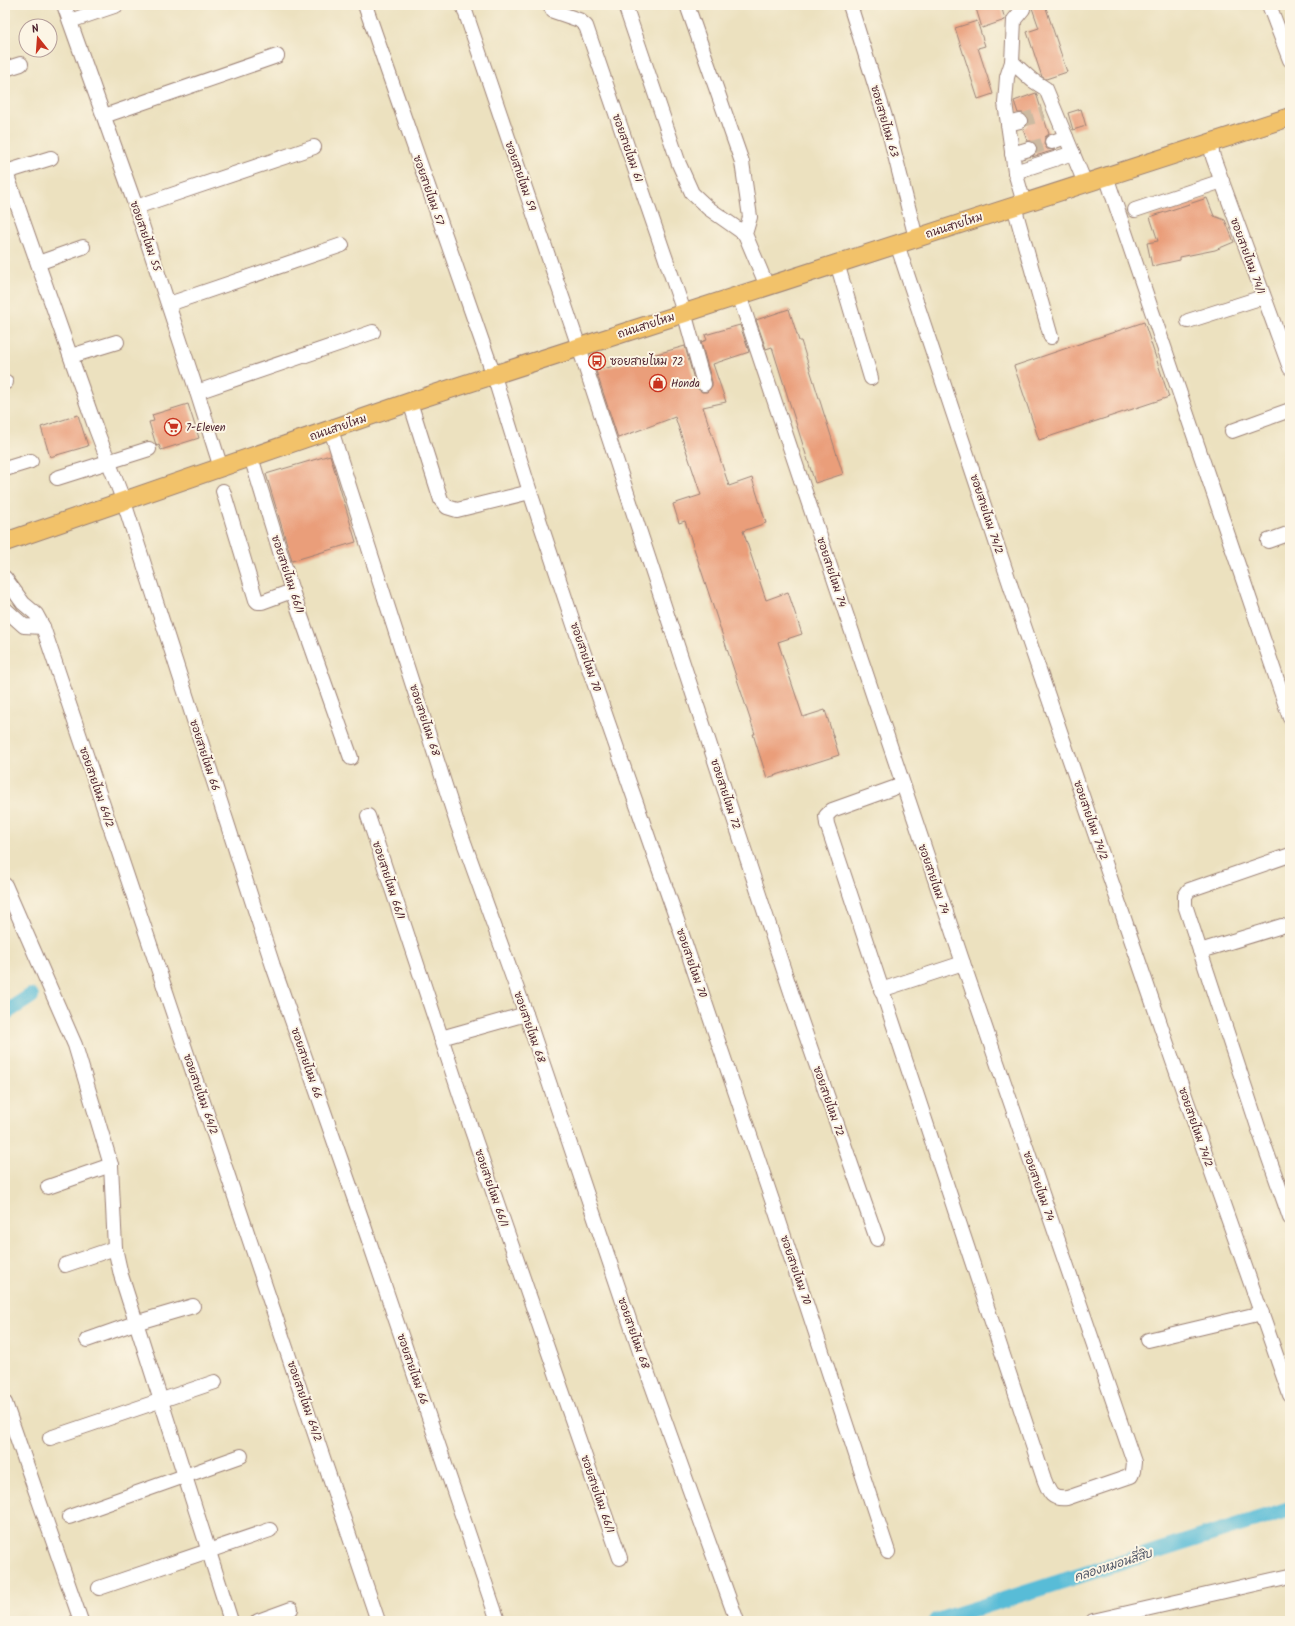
<svg xmlns="http://www.w3.org/2000/svg" width="1295" height="1626" font-family="Kalam,'Playpen Sans Thai',sans-serif">
  <style>
    .lines { fill: none; stroke-linecap: round; stroke-linejoin: round }
    .canal { stroke: #58bcd7; stroke-width: 16 }
    .building { fill: #ea9e7a }
    .minor-tunnel { stroke: #ccbaa1; stroke-width: 14; stroke-dasharray: 14 7; stroke-linecap: butt }
    .minor-casing { stroke: #9b8075; stroke-width: 16 }
    .major-casing { stroke: #9b8075; stroke-width: 20 }
    .minor { stroke: #fff; stroke-width: 14 }
    .major { stroke: #f2c26a; stroke-width: 18 }
    .labels { text-anchor: middle; stroke-width: 4; stroke-linejoin: round; paint-order: stroke }
    .street-label { font-size: 11px; fill: #4a1f2b; stroke: #fcf5e5 }
    .poi-label { font-size: 11px; fill: #4a1f2b; stroke: #fcf5e5; text-anchor: start }
    .water-label { font-size: 12px; font-style: italic; fill: #4f5667; stroke: #fcf5e5 }
  </style>
  <rect width="100%" height="100%" fill="#fcf5e5"/>
  <filter id="ink" filterUnits="userSpaceOnUse"><feTurbulence type="fractalNoise" baseFrequency=".025" numOctaves="2"/><feDisplacementMap in="SourceGraphic" scale="8" xChannelSelector="R" yChannelSelector="G"/><feConvolveMatrix kernelMatrix="1 2 1 2 8 2 1 2 1" color-interpolation-filters="sRGB"/></filter>
  <filter id="wash" filterUnits="userSpaceOnUse"><feTurbulence type="fractalNoise" baseFrequency=".012" numOctaves="4" result="noise"/><feDisplacementMap in="SourceGraphic" scale="16" xChannelSelector="R" yChannelSelector="G"/><feGaussianBlur stdDeviation="0.9" result="paint"/><feColorMatrix in="noise" values="0 0 0 0 0 0 0 0 0 0 0 0 0 0 0 0 0 1.4 0 .05"/><feComposite in="paint" operator="in"/></filter>
  <g filter="url(#wash)">
    <rect width="100%" height="100%" fill="#ece1bf"/>
    <g class="lines">
      <g class="canal">
        <polyline points="5,1013 31,996"/>
        <polyline points="937,1621 1290,1509"/>
      </g>
    </g>
    <g id="blocks">
      <g class="building">
        <polygon points="975,5 1001,5 1005,20 982,28"/>
        <polygon points="1031,5 1045,5 1067,72 1046,79 1042,77 1027,32 1039,28"/>
        <polygon points="977,21 985,46 978,48 993,94 978,99 955,28"/>
        <polygon points="1036,93 1049,134 1045,137 1044,144 1047,149 1055,150 1032,157 1037,151 1037,146 1031,141 1027,141 1023,129 1028,124 1028,119 1023,113 1018,113 1014,101"/>
        <polygon points="1081,109 1086,126 1073,130 1068,113"/>
        <polygon points="1207,198 1214,216 1225,220 1234,242 1215,250 1180,257 1180,260 1152,266 1147,243 1158,241 1150,217"/>
        <polygon points="789,309 799,341 801,341 843,474 815,483 772,347 766,349 756,320"/>
        <polygon points="1144,322 1169,397 1039,440 1014,366"/>
        <polygon points="740,325 749,352 713,364 726,402 703,407 729,486 752,478 766,523 743,531 766,600 788,592 802,634 778,642 803,717 825,710 839,755 767,778 753,734 755,734 685,521 679,523 673,504 701,495 675,417 618,438 596,371 685,346 696,387 702,392 707,392 712,386 712,382 701,342 707,340 705,335"/>
        <polygon points="188,404 199,438 161,450 159,445 157,446 156,445 149,422 154,421 152,415"/>
        <polygon points="78,415 88,446 50,457 41,427"/>
        <polygon points="330,455 356,542 292,561 266,474"/>
      </g>
    </g>
  </g>
  <g filter="url(#ink)">
    <use href="#blocks" fill-opacity="0" stroke="#9b8075" stroke-width="1"/>
    <g class="lines">
      <g class="minor-tunnel">
        <polyline points="1020,121 1043,114"/>
        <polyline points="1029,149 1052,142"/>
      </g>
      <g class="minor-casing">
        <g id="minor">
          <polyline points="64,5 136,207 197,392 221,468"/>
          <polyline points="365,5 494,376 530,492 576,631 677,920 775,1209 888,1552"/>
          <polyline points="463,5 579,347 792,995 877,1239"/>
          <polyline points="550,5 553,11 579,20 586,26 684,312 704,384"/>
          <polyline points="625,5 679,164 692,193 708,208 745,234"/>
          <polyline points="687,5 742,162 750,217 745,234 767,286"/>
          <polyline points="850,5 886,120 916,238"/>
          <polyline points="1269,5 1290,60"/>
          <polyline points="70,21 117,5"/>
          <polyline points="1012,62 1014,20 1023,9"/>
          <polyline points="5,69 21,64"/>
          <polyline points="104,116 277,56"/>
          <polyline points="1008,124 1020,121"/>
          <polyline points="1052,142 1066,137"/>
          <polyline points="1210,142 1213,157 1290,368"/>
          <polyline points="1012,154 1029,149"/>
          <polyline points="5,170 96,429 124,502 273,966 364,1226 498,1621"/>
          <polyline points="6,172 51,158"/>
          <polyline points="1015,172 1073,153"/>
          <polyline points="1106,176 1290,718"/>
          <polyline points="1024,203 1015,172 1005,103 1007,77 1012,62 1032,80 1046,89 1085,183"/>
          <polyline points="1014,206 1051,337"/>
          <polyline points="136,207 314,147"/>
          <polyline points="1135,210 1222,181"/>
          <polyline points="897,244 1022,620 1169,1050 1290,1395"/>
          <polyline points="38,263 83,247"/>
          <polyline points="837,263 871,378"/>
          <path d="M 739,295 L 963,963 L 1134,1462 L 1133,1471 L 1131,1476 L 1067,1498 C 1051,1500 1049,1492 1044,1479 L 827,824 L 826,816 L 832,810 L 902,785"/>
          <polyline points="169,304 342,245"/>
          <polyline points="1188,321 1263,297"/>
          <polyline points="71,356 117,342"/>
          <polyline points="5,382 6,382"/>
          <polyline points="197,392 373,332"/>
          <polyline points="410,402 441,500 447,507 457,510 530,492"/>
          <polyline points="331,430 457,823 526,1014 640,1352 737,1621"/>
          <polyline points="1232,431 1290,410"/>
          <polyline points="251,457 292,591 351,758"/>
          <polyline points="5,469 31,461"/>
          <polyline points="57,478 149,449"/>
          <polyline points="223,491 256,600 258,602 262,602 292,591"/>
          <polyline points="1268,541 1290,533"/>
          <polyline points="5,578 23,603 36,614 43,627 378,1621"/>
          <polyline points="5,609 24,626 43,627"/>
          <polyline points="368,816 471,1128 620,1558"/>
          <polyline points="1290,855 1189,890 1185,896 1185,905 1259,1130 1290,1218"/>
          <polyline points="5,885 75,1045 111,1165 115,1248 121,1275 231,1621"/>
          <polyline points="1200,951 1282,926"/>
          <polyline points="881,990 963,963"/>
          <polyline points="441,1038 526,1014"/>
          <polyline points="48,1187 111,1165"/>
          <polyline points="65,1265 115,1248"/>
          <polyline points="87,1340 135,1323 193,1306"/>
          <polyline points="1148,1340 1262,1313"/>
          <polyline points="5,1403 81,1621"/>
          <polyline points="50,1438 215,1382"/>
          <polyline points="69,1517 241,1456"/>
          <polyline points="99,1588 270,1530"/>
          <polyline points="258,1621 291,1609"/>
          <polyline points="1093,1621 1290,1576"/>
        </g>
      </g>
      <g class="major-casing">
        <polyline id="major" points="5,542 410,402 1290,117"/>
      </g>
      <use href="#minor" class="minor"/>
      <use href="#major" class="major"/>
    </g>
  </g>
  <defs>
    <g id="bus-ring" transform="scale(0.9)"><circle r="9.5" fill="#fcf5e5" stroke="#c8321e" stroke-width="1.5"/><path d="M-5-6H5V4H4V6H2V4H-2V6H-4V4H-5ZM-3.5-4V0h7V-4ZM-3.5 1.2v1.5H-2V1.2ZM2 1.2v1.5H3.5V1.2Z" fill="#c8321e"/></g>
    <g id="shop-ring" transform="scale(0.9)"><circle r="9.5" fill="#fcf5e5" stroke="#c8321e" stroke-width="1.5"/><path d="M-5-2.5h2.3a2.7 3.5 0 0 1 5.4 0H5L5.5 6h-11ZM-1.5-2.5h3a1.5 2.3 0 0 0-3 0Z" fill="#c8321e"/></g>
    <g id="supermarket-ring" transform="scale(0.9)"><circle r="9.5" fill="#fcf5e5" stroke="#c8321e" stroke-width="1.5"/><path d="M-6-5.5h2.5l.6 2H6L4.5 2H-2.5L-4.4-4H-6ZM-1.5 3.2a1.3 1.3 0 1 0 .1 0ZM3 3.2a1.3 1.3 0 1 0 .1 0Z" fill="#c8321e"/></g>
  </defs>
  <g fill-rule="evenodd">
    <use href="#bus-ring" x="597" y="361"/>
    <use href="#shop-ring" x="658" y="383"/>
    <use href="#supermarket-ring" x="173" y="427"/>
  </g>
  <g class="labels">
    <g class="street-label">
      <text transform="translate(885 121) rotate(74)" y="4">ซอยสายไหม 63</text>
      <text transform="translate(628 148) rotate(71)" y="4">ซอยสายไหม 61</text>
      <text transform="translate(521 176) rotate(71)" y="4">ซอยสายไหม 59</text>
      <text transform="translate(429 190) rotate(71)" y="4">ซอยสายไหม 57</text>
      <text transform="translate(954 225) rotate(-18)" y="4">ถนนสายไหม</text>
      <text transform="translate(146 236) rotate(71)" y="4">ซอยสายไหม 55</text>
      <text transform="translate(1248 256) rotate(70)" y="4">ซอยสายไหม 74/1</text>
      <text transform="translate(646 325) rotate(-18)" y="4">ถนนสายไหม</text>
      <text transform="translate(338 427) rotate(-19)" y="4">ถนนสายไหม</text>
      <text transform="translate(987 514) rotate(72)" y="4">ซอยสายไหม 74/2</text>
      <text transform="translate(832 572) rotate(72)" y="4">ซอยสายไหม 74</text>
      <text transform="translate(288 574) rotate(72)" y="4">ซอยสายไหม 66/1</text>
      <text transform="translate(586 657) rotate(71)" y="4">ซอยสายไหม 70</text>
      <text transform="translate(425 720) rotate(72)" y="4">ซอยสายไหม 68</text>
      <text transform="translate(205 755) rotate(72)" y="4">ซอยสายไหม 66</text>
      <text transform="translate(97 787) rotate(71)" y="4">ซอยสายไหม 64/2</text>
      <text transform="translate(726 794) rotate(72)" y="4">ซอยสายไหม 72</text>
      <text transform="translate(1091 820) rotate(71)" y="4">ซอยสายไหม 74/2</text>
      <text transform="translate(934 879) rotate(71)" y="4">ซอยสายไหม 74</text>
      <text transform="translate(389 880) rotate(72)" y="4">ซอยสายไหม 66/1</text>
      <text transform="translate(692 963) rotate(71)" y="4">ซอยสายไหม 70</text>
      <text transform="translate(530 1027) rotate(71)" y="4">ซอยสายไหม 68</text>
      <text transform="translate(307 1063) rotate(71)" y="4">ซอยสายไหม 66</text>
      <text transform="translate(201 1094) rotate(71)" y="4">ซอยสายไหม 64/2</text>
      <text transform="translate(829 1101) rotate(71)" y="4">ซอยสายไหม 72</text>
      <text transform="translate(1196 1127) rotate(71)" y="4">ซอยสายไหม 74/2</text>
      <text transform="translate(1039 1186) rotate(71)" y="4">ซอยสายไหม 74</text>
      <text transform="translate(492 1188) rotate(71)" y="4">ซอยสายไหม 66/1</text>
      <text transform="translate(796 1270) rotate(71)" y="4">ซอยสายไหม 70</text>
      <text transform="translate(634 1333) rotate(71)" y="4">ซอยสายไหม 68</text>
      <text transform="translate(413 1369) rotate(71)" y="4">ซอยสายไหม 66</text>
      <text transform="translate(305 1401) rotate(71)" y="4">ซอยสายไหม 64/2</text>
      <text transform="translate(598 1494) rotate(71)" y="4">ซอยสายไหม 66/1</text>
    </g>
    <g class="poi-label">
      <text x="610" y="365">ซอยสายไหม 72</text>
      <text x="671" y="387">Honda</text>
      <text x="186" y="431">7-Eleven</text>
    </g>
    <g class="water-label">
      <text transform="translate(1113 1565) rotate(-18)" y="4">คลองหมอนสี่สิบ</text>
    </g>
  </g>
  <rect width="1295" height="1626" fill="none" stroke="#fcf5e5" stroke-width="20"/>
  <g transform="translate(38 38) rotate(343)"><circle r="19" fill="#fcf5e5" stroke="#b59f9b"/>
  <path d="M0-3L7 15L0 10L-7 15Z" fill="#c8321e"/>
  <text y="-6" font-size="11" font-weight="bold" text-anchor="middle" fill="#4a1f2b">N</text>
  </g>
</svg>
